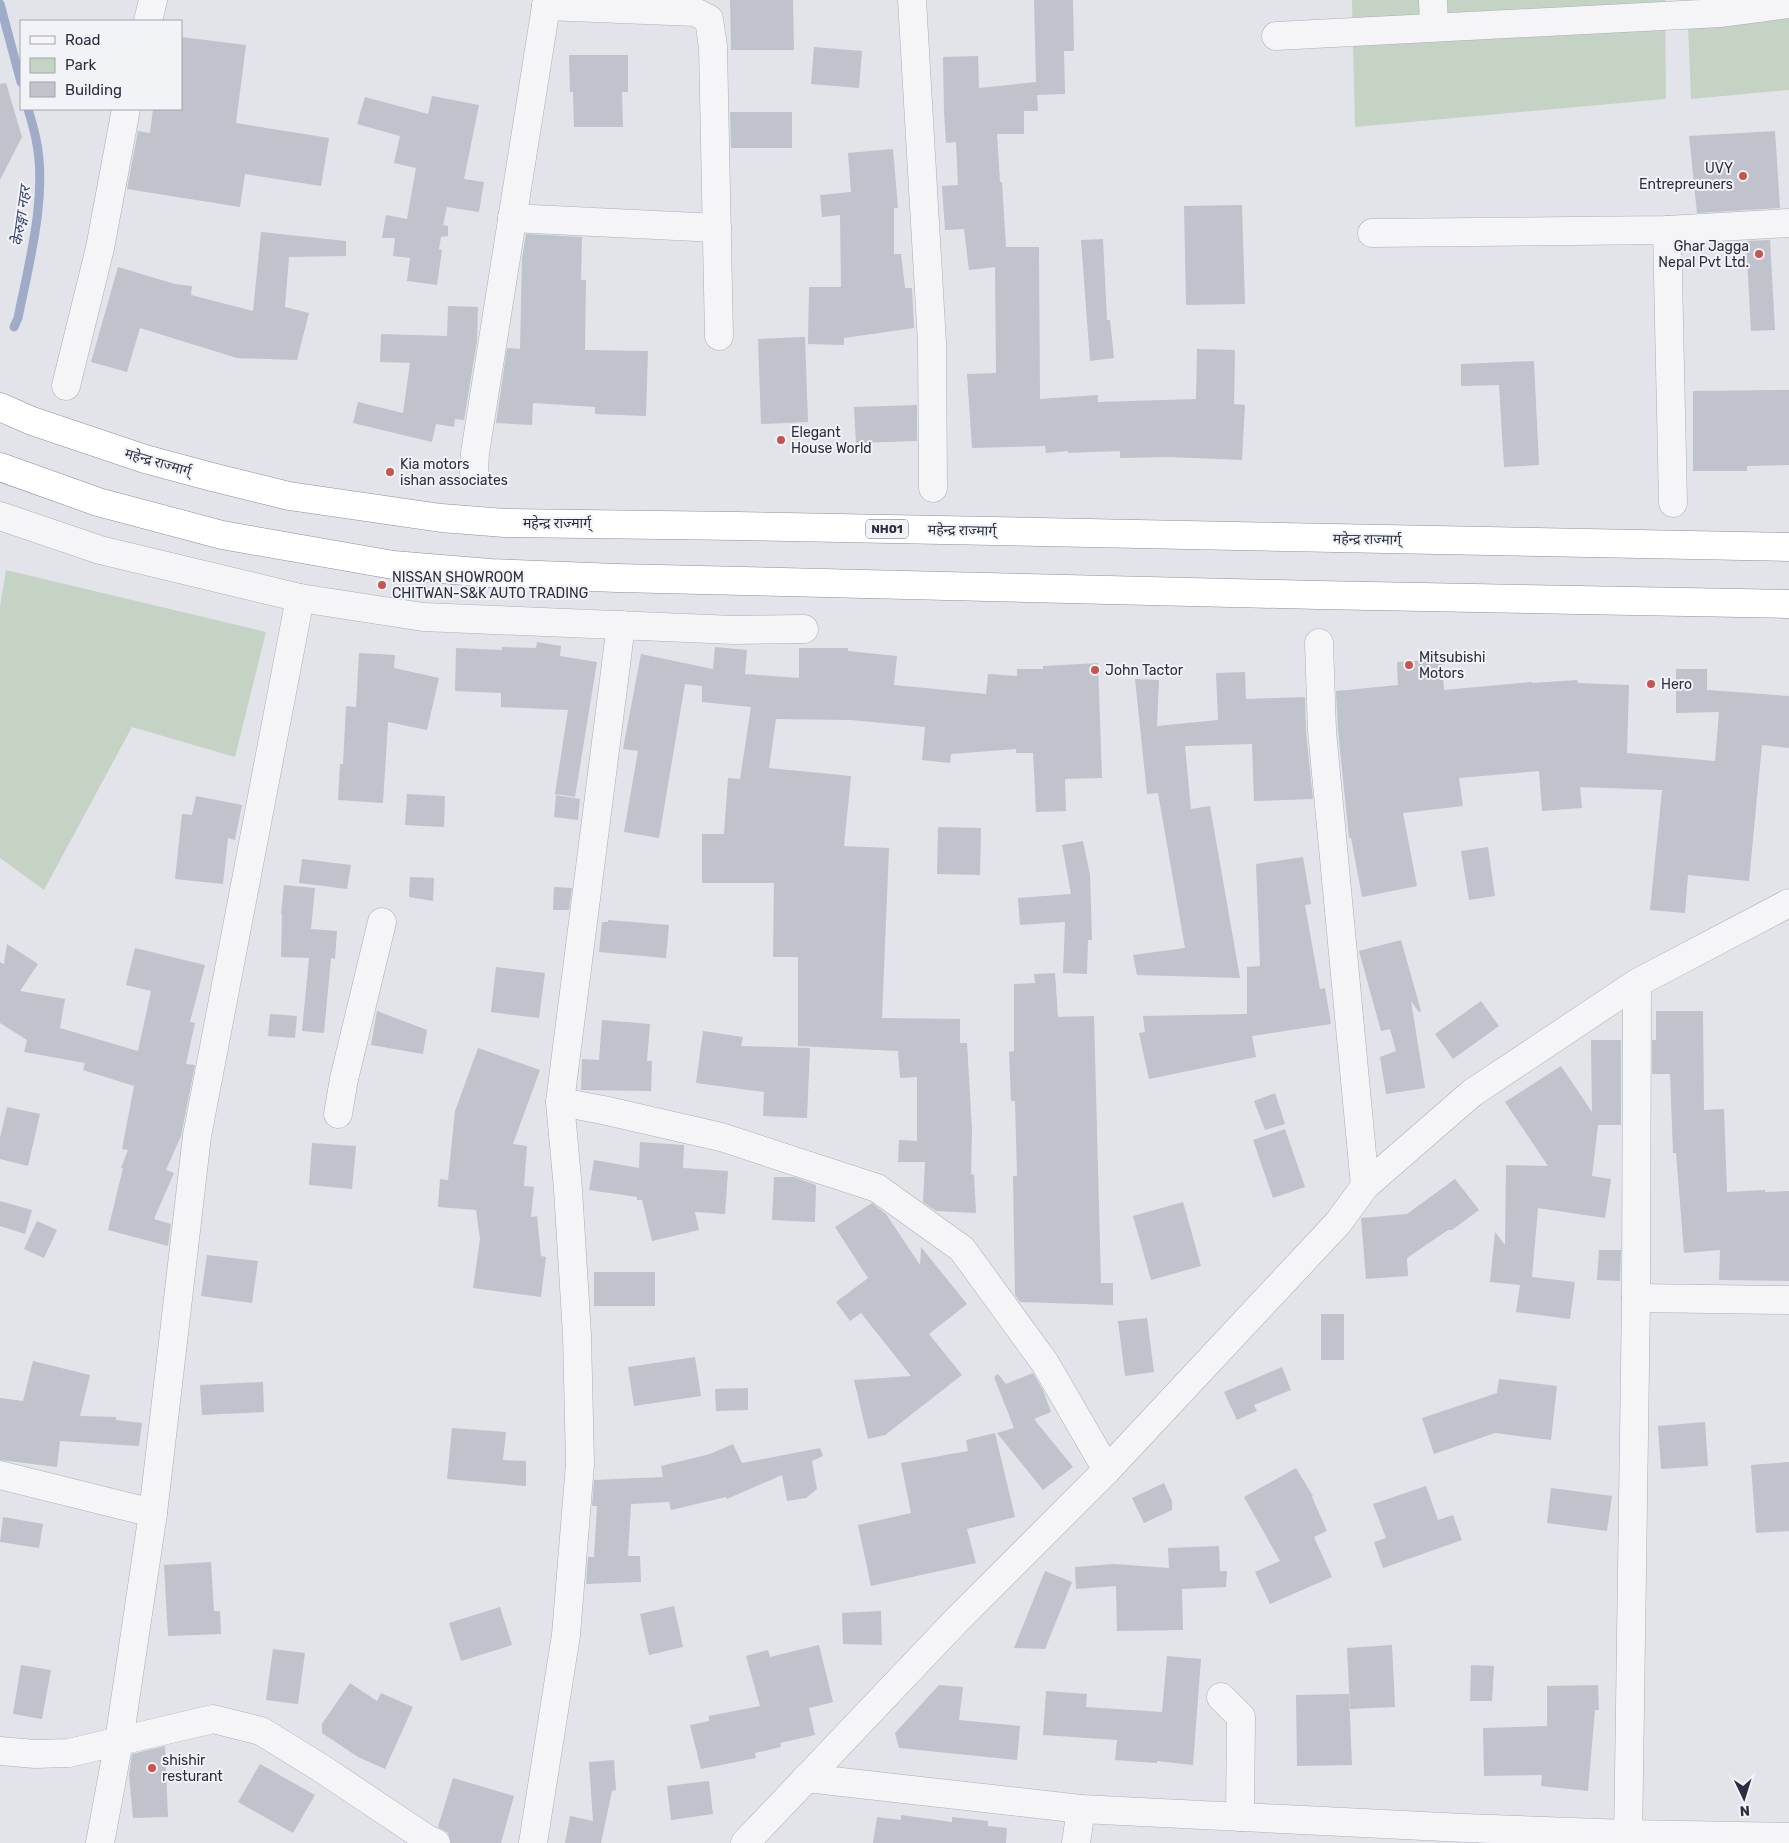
<svg xmlns="http://www.w3.org/2000/svg" width="1789" height="1843" font-family="Rubik,'Noto Sans Devanagari',sans-serif">
  <style>
    .green { fill: #c5d3c4 }
    .lines { fill: none; stroke-linecap: round; stroke-linejoin: round }
    .stream { stroke: #9fabc7; stroke-width: 9 }
    .building { fill: #c0c2cc }
    .minor-casing { stroke: #abaeb7; stroke-width: 29 }
    .highway-casing { stroke: #8a8f9f; stroke-width: 29 }
    .minor { stroke: #f5f5f8; stroke-width: 28 }
    .highway { stroke: #fff; stroke-width: 28 }
    .poi-dot { fill: #c7544f; stroke: #f2f3f7; stroke-width: 2 }
    .labels { text-anchor: middle; stroke-width: 4; stroke-linejoin: round; paint-order: stroke }
    .shield { fill: #f2f3f7; stroke: #676a78; stroke-width: 1 }
    .shield-label { font-size: 12px; font-weight: bold; fill: #2b2f41 }
    .poi-label { font-size: 14px; fill: #2b2f41; stroke: #f2f3f7; text-anchor: start }
    .street-label { font-size: 14px; fill: #2b2f41; stroke: #f2f3f7 }
    .water-label { font-size: 15px; font-style: italic; fill: #374772; stroke: #f2f3f7 }
  </style>
  <rect width="100%" height="100%" fill="#e2e4ea"/>
  <g class="green">
    <polygon points="1352,0 1665,0 1666,99 1355,127"/>
    <polygon points="1687,0 1789,0 1789,90 1691,99"/>
    <polygon points="6,570 266,632 235,757 132,727 44,890 0,858 0,606"/>
  </g>
  <g class="lines">
    <g class="stream">
      <polyline points="0,4 21,82"/>
      <path d="M 14,327 L 18,318 C 29,263 48,194 36,139 C 34,129 31,119 28,109"/>
    </g>
  </g>
  <g class="building">
    <polygon points="730,0 793,0 794,50 731,50"/>
    <polygon points="1034,0 1073,0 1074,51 1064,51 1065,94 1037,95 1038,111 1024,111 1024,134 997,134 1000,182 1002,182 1006,247 1039,247 1040,399 1098,395 1098,402 1196,399 1197,349 1235,350 1234,404 1245,405 1242,460 1169,457 1120,458 1120,451 1068,453 1068,451 1046,453 1045,446 972,448 967,374 996,373 995,267 969,270 964,229 945,230 942,186 958,185 956,142 946,143 944,112 943,57 978,56 979,88 1036,82"/>
    <polygon points="181,37 246,45 236,123 329,138 321,186 245,174 240,207 127,189 138,131 150,133 153,109 181,109"/>
    <polygon points="814,47 862,51 859,88 811,84"/>
    <polygon points="569,55 628,55 628,92 622,92 623,127 574,127 573,92 570,92"/>
    <polygon points="6,83 22,137 0,180 0,84"/>
    <polygon points="432,96 479,105 464,179 484,182 479,212 447,207 443,225 448,226 448,236 441,237 439,249 442,250 437,285 407,281 410,258 393,256 395,238 382,238 386,215 407,219 416,168 394,163 400,136 357,124 365,97 428,114"/>
    <polygon points="730,112 792,112 792,148 731,148"/>
    <polygon points="1775,131 1780,208 1697,213 1689,136"/>
    <polygon points="893,149 898,208 894,208 894,254 901,254 905,288 912,288 914,328 844,338 844,345 808,344 809,287 841,287 840,215 822,217 820,195 851,192 848,153"/>
    <polygon points="1242,205 1245,304 1186,305 1184,206"/>
    <polygon points="261,232 346,241 346,256 289,257 285,307 309,313 297,360 237,358 140,328 127,372 91,362 118,267 175,284 192,286 191,295 253,311"/>
    <polygon points="526,234 582,237 581,280 586,280 585,350 648,351 646,416 595,414 595,407 533,403 532,425 496,423 507,348 520,349 522,258"/>
    <polygon points="1103,239 1107,320 1110,320 1114,358 1090,361 1081,240"/>
    <polygon points="1770,240 1775,330 1751,331 1746,241"/>
    <polygon points="448,306 478,307 477,341 464,420 455,419 454,427 436,424 432,442 353,423 358,402 403,413 410,363 380,362 381,334 447,336"/>
    <polygon points="805,337 808,422 761,424 758,339"/>
    <polygon points="1534,361 1539,465 1504,467 1499,385 1461,386 1461,364"/>
    <polygon points="1789,390 1789,465 1747,466 1747,471 1693,471 1693,391"/>
    <polygon points="917,405 917,441 856,443 854,407"/>
    <polygon points="537,642 561,646 560,656 597,662 575,797 555,794 568,710 501,707 501,693 455,691 456,648 502,650 502,647 536,648"/>
    <polygon points="715,647 747,650 745,674 799,678 799,648 848,648 848,651 897,656 894,685 986,694 988,674 1017,676 1017,669 1043,669 1043,666 1098,663 1102,778 1065,779 1066,811 1036,812 1033,753 1016,753 1016,749 951,754 950,763 922,760 925,727 851,720 776,719 769,768 851,776 844,846 889,848 882,1018 960,1019 960,1043 967,1043 972,1130 971,1174 974,1175 976,1213 936,1211 923,1202 925,1162 898,1162 899,1140 917,1141 917,1077 900,1078 898,1051 798,1046 798,957 773,957 774,883 702,883 702,834 724,834 728,778 740,779 751,707 702,702 702,686 685,684 659,838 624,832 638,751 623,749 641,654 713,669"/>
    <polygon points="359,653 395,655 394,668 439,678 427,730 388,722 383,803 338,800 340,764 343,764 346,706 356,707"/>
    <polygon points="1442,659 1444,690 1532,682 1532,683 1577,680 1578,683 1629,685 1627,753 1715,761 1719,712 1676,713 1676,669 1707,669 1707,690 1789,696 1789,748 1762,745 1749,881 1688,875 1685,913 1650,910 1662,790 1580,787 1582,808 1542,811 1539,771 1459,778 1463,806 1403,813 1417,886 1362,897 1351,838 1349,838 1338,730 1336,691 1398,685 1397,662"/>
    <polygon points="1245,672 1246,699 1305,697 1306,732 1313,799 1254,801 1252,744 1185,746 1191,809 1210,806 1240,978 1137,975 1133,955 1185,948 1158,793 1147,794 1135,679 1159,680 1157,726 1218,720 1216,673"/>
    <polygon points="407,794 445,796 444,827 405,825"/>
    <polygon points="556,795 580,799 578,820 554,817"/>
    <polygon points="196,796 242,805 235,840 228,838 223,884 175,879 182,814 192,815"/>
    <polygon points="938,827 981,828 980,875 937,874"/>
    <polygon points="1083,841 1090,875 1092,940 1088,940 1087,974 1063,973 1065,922 1020,925 1018,898 1071,894 1062,845"/>
    <polygon points="1488,847 1495,896 1469,900 1461,851"/>
    <polygon points="1303,857 1311,904 1305,905 1320,989 1325,988 1331,1024 1252,1036 1256,1057 1149,1079 1139,1033 1145,1032 1143,1016 1247,1014 1247,967 1260,966 1256,864"/>
    <polygon points="302,859 351,865 347,889 299,883"/>
    <polygon points="410,877 434,878 433,901 409,897"/>
    <polygon points="284,885 315,888 311,929 337,931 335,959 331,958 324,1033 302,1031 309,958 281,957 282,914 281,914"/>
    <polygon points="554,887 572,888 569,910 553,910"/>
    <polygon points="608,920 669,925 666,958 599,952 602,922 608,922"/>
    <polygon points="1401,940 1421,1011 1419,1012 1411,1001 1425,1088 1386,1094 1380,1057 1396,1051 1390,1029 1381,1031 1359,951"/>
    <polygon points="7,944 38,964 20,991 65,999 60,1028 138,1051 151,991 126,985 135,948 205,965 190,1022 195,1023 186,1064 195,1065 181,1136 166,1170 174,1173 154,1219 171,1224 168,1246 108,1230 123,1168 121,1168 128,1150 122,1149 134,1086 83,1070 85,1063 24,1052 27,1040 0,1023 0,962 4,964"/>
    <polygon points="496,967 545,973 539,1018 491,1012"/>
    <polygon points="1055,973 1058,1017 1094,1016 1101,1283 1113,1283 1113,1305 1020,1302 1015,1295 1013,1176 1017,1176 1015,1101 1011,1101 1009,1052 1014,1051 1014,984 1035,983 1034,974"/>
    <polygon points="1481,1001 1499,1026 1453,1059 1435,1034"/>
    <polygon points="377,1011 427,1030 423,1054 371,1045"/>
    <polygon points="1656,1011 1703,1011 1704,1110 1724,1109 1727,1192 1765,1190 1765,1192 1789,1191 1789,1281 1719,1280 1720,1250 1684,1253 1676,1153 1673,1153 1670,1074 1652,1074 1652,1040 1656,1040"/>
    <polygon points="270,1014 297,1016 295,1038 268,1036"/>
    <polygon points="602,1020 650,1024 647,1061 652,1061 651,1091 581,1090 582,1059 599,1060"/>
    <polygon points="703,1031 743,1037 741,1046 810,1048 807,1118 763,1116 764,1092 696,1083"/>
    <polygon points="1591,1040 1621,1040 1621,1125 1598,1125 1592,1176 1611,1179 1605,1218 1538,1208 1532,1277 1575,1282 1570,1319 1516,1312 1520,1285 1490,1282 1495,1232 1505,1245 1506,1165 1548,1166 1505,1102 1561,1066 1592,1112"/>
    <polygon points="478,1048 540,1070 513,1144 527,1146 524,1186 534,1187 531,1217 537,1216 541,1256 546,1257 541,1297 473,1288 480,1239 476,1210 438,1207 440,1179 448,1180 455,1111"/>
    <polygon points="1275,1093 1285,1124 1265,1130 1254,1101"/>
    <polygon points="7,1107 40,1114 28,1166 0,1159 0,1138"/>
    <polygon points="1285,1129 1305,1187 1273,1198 1253,1140"/>
    <polygon points="640,1142 684,1145 683,1168 728,1171 725,1214 695,1212 699,1230 652,1241 642,1200 637,1200 637,1197 589,1190 594,1160 639,1168"/>
    <polygon points="312,1143 356,1146 352,1189 309,1185"/>
    <polygon points="774,1177 794,1177 816,1185 815,1222 772,1220"/>
    <polygon points="1455,1179 1479,1210 1452,1230 1448,1230 1407,1258 1408,1276 1366,1279 1361,1218 1407,1214"/>
    <polygon points="0,1201 32,1210 25,1234 0,1226"/>
    <polygon points="1183,1202 1201,1266 1151,1280 1133,1216"/>
    <polygon points="872,1203 886,1214 920,1265 921,1247 967,1304 929,1334 962,1375 885,1435 868,1439 854,1380 911,1376 861,1313 850,1321 836,1302 868,1278 835,1227"/>
    <polygon points="37,1221 57,1230 44,1258 24,1249"/>
    <polygon points="1599,1250 1621,1250 1620,1281 1597,1280"/>
    <polygon points="207,1255 258,1261 252,1303 201,1296"/>
    <rect x="594" y="1272" width="61" height="34"/>
    <rect x="1321" y="1314" width="23" height="46"/>
    <polygon points="1147,1318 1154,1372 1125,1376 1118,1321"/>
    <polygon points="695,1357 701,1396 634,1406 628,1367"/>
    <polygon points="33,1361 90,1375 80,1416 116,1417 116,1420 142,1423 139,1446 60,1441 57,1467 0,1460 0,1398 23,1401"/>
    <polygon points="1282,1367 1291,1390 1254,1405 1257,1411 1237,1420 1224,1392"/>
    <polygon points="1033,1373 1043,1390 1051,1412 1034,1419 1073,1467 1043,1490 997,1433 1014,1428 994,1377 998,1374 1006,1384"/>
    <polygon points="1499,1379 1557,1386 1551,1440 1495,1433 1434,1454 1422,1418 1497,1393"/>
    <polygon points="263,1382 264,1412 202,1415 200,1385"/>
    <polygon points="748,1388 748,1410 716,1411 715,1389"/>
    <polygon points="1705,1422 1708,1466 1661,1469 1658,1426"/>
    <polygon points="452,1428 506,1432 503,1460 526,1461 526,1486 447,1479"/>
    <polygon points="995,1433 1015,1517 967,1529 976,1563 871,1586 858,1525 911,1513 901,1463 968,1451 966,1440"/>
    <polygon points="733,1444 742,1463 820,1448 823,1456 812,1461 817,1489 806,1498 787,1501 782,1475 727,1499 726,1497 671,1510 669,1502 631,1504 628,1556 640,1556 641,1582 586,1584 588,1557 594,1557 597,1506 592,1506 594,1480 663,1477 661,1466 710,1454"/>
    <polygon points="1789,1462 1789,1531 1756,1533 1751,1465"/>
    <polygon points="1296,1468 1313,1496 1312,1497 1327,1531 1314,1537 1332,1577 1270,1604 1255,1572 1280,1561 1244,1497"/>
    <polygon points="1164,1483 1172,1501 1172,1510 1144,1523 1132,1498"/>
    <polygon points="1426,1486 1438,1520 1453,1515 1462,1540 1383,1568 1374,1542 1386,1538 1373,1504"/>
    <polygon points="1551,1488 1612,1496 1607,1531 1547,1523"/>
    <polygon points="3,1517 43,1524 39,1548 0,1542"/>
    <polygon points="1219,1546 1220,1571 1227,1571 1226,1587 1182,1589 1183,1630 1117,1631 1116,1586 1076,1589 1075,1567 1114,1564 1169,1568 1168,1548"/>
    <polygon points="211,1562 214,1611 220,1611 221,1634 168,1636 164,1565"/>
    <polygon points="1045,1571 1072,1582 1045,1649 1014,1648"/>
    <polygon points="674,1606 683,1647 649,1655 640,1614"/>
    <polygon points="500,1607 512,1645 461,1661 449,1623"/>
    <polygon points="881,1611 882,1645 843,1644 842,1613"/>
    <polygon points="819,1645 833,1702 809,1708 815,1735 780,1743 781,1747 755,1753 756,1758 701,1769 690,1725 709,1721 709,1716 760,1706 746,1656 768,1650 770,1657"/>
    <polygon points="1392,1645 1395,1707 1350,1709 1347,1648"/>
    <polygon points="273,1649 305,1653 298,1704 266,1700"/>
    <polygon points="1167,1656 1201,1659 1193,1765 1157,1761 1157,1763 1115,1760 1117,1740 1043,1735 1046,1691 1087,1694 1086,1707 1162,1712"/>
    <polygon points="21,1665 51,1670 42,1719 13,1714"/>
    <polygon points="1471,1665 1494,1666 1492,1701 1470,1701"/>
    <polygon points="350,1683 377,1701 381,1693 413,1707 385,1769 358,1757 322,1733 322,1724"/>
    <polygon points="939,1685 963,1687 959,1720 1020,1726 1017,1760 899,1748 895,1733"/>
    <polygon points="1598,1685 1599,1710 1595,1710 1588,1791 1541,1786 1542,1775 1484,1776 1483,1728 1547,1726 1547,1686"/>
    <polygon points="1349,1694 1352,1765 1297,1766 1296,1695"/>
    <polygon points="165,1746 168,1817 133,1818 129,1775 132,1754"/>
    <polygon points="614,1760 616,1790 612,1791 601,1843 565,1843 570,1816 593,1821 589,1762"/>
    <polygon points="260,1764 315,1795 293,1833 238,1802"/>
    <polygon points="453,1778 514,1796 501,1843 451,1843 448,1833 438,1827"/>
    <polygon points="709,1781 713,1814 671,1820 667,1786"/>
    <polygon points="901,1815 952,1822 952,1817 988,1821 988,1826 1007,1828 1006,1843 873,1843 877,1817 901,1820"/>
  </g>
  <g class="lines">
    <g class="minor-casing">
      <g id="minor">
        <polyline points="912,0 932,343 933,488"/>
        <polyline points="1433,0 1434,27"/>
        <polyline points="546,6 695,12 709,19 713,47 719,336"/>
        <polyline points="148,21 153,0"/>
        <polyline points="1276,36 1720,13 1789,4"/>
        <polyline points="512,218 717,228"/>
        <polyline points="1667,230 1673,503"/>
        <polyline points="1372,233 1667,230 1789,223"/>
        <polyline points="66,386 100,248 126,109"/>
        <polyline points="474,472 475,453 547,0"/>
        <polyline points="0,516 100,550 300,598 423,617 734,630 804,629"/>
        <polyline points="1319,643 1322,731 1365,1186"/>
        <polyline points="560,1102 603,1110 721,1137 877,1188 962,1249 1045,1363 1107,1470"/>
        <polyline points="338,1114 344,1079 382,922"/>
        <polyline points="1636,1298 1789,1300"/>
        <polyline points="0,1475 153,1513"/>
        <polyline points="1221,1697 1241,1717 1240,1817"/>
        <polyline points="0,1751 35,1754 69,1753 213,1719 261,1731 324,1770 427,1839 436,1843"/>
        <polyline points="806,1778 1081,1809 1464,1828 1628,1834 1789,1837"/>
        <polyline points="100,1843 119,1741 153,1513 197,1136 300,598"/>
        <polyline points="533,1843 566,1635 580,1464 577,1335 568,1189 560,1102 621,625"/>
        <polyline points="745,1843 956,1621 1107,1470 1338,1223 1365,1186 1472,1093 1637,983 1789,903"/>
        <polyline points="1076,1843 1081,1809"/>
        <polyline points="1628,1843 1636,1298 1637,983"/>
      </g>
    </g>
    <g class="highway-casing">
      <g id="highway">
        <polyline points="0,407 32,421 145,459 212,477 289,496 441,518 505,523 737,526 1789,547"/>
        <polyline points="0,467 98,502 222,535 393,565 490,573 617,578 1318,595 1789,604"/>
      </g>
    </g>
    <use href="#minor" class="minor"/>
    <use href="#highway" class="highway"/>
  </g>
  <g class="poi-dot">
    <circle cx="1743" cy="176" r="5"/>
    <circle cx="1759" cy="254" r="5"/>
    <circle cx="781" cy="440" r="5"/>
    <circle cx="390" cy="472" r="5"/>
    <circle cx="382" cy="585" r="5"/>
    <circle cx="1409" cy="665" r="5"/>
    <circle cx="1095" cy="670" r="5"/>
    <circle cx="1651" cy="684" r="5"/>
    <circle cx="152" cy="1768" r="5"/>
  </g>
  <g class="labels">
    <rect class="shield" x="866" y="519.5" width="42" height="19" rx="4"/>
    <g class="shield-label">
      <text x="887" y="533">NH01</text>
    </g>
    <g class="poi-label">
      <text x="1733" y="173" text-anchor="end">UVY<tspan x="1733" dy="16">Entrepreuners</tspan></text>
      <text x="1749" y="251" text-anchor="end">Ghar Jagga<tspan x="1749" dy="16">Nepal Pvt Ltd.</tspan></text>
      <text x="791" y="437">Elegant<tspan x="791" dy="16">House World</tspan></text>
      <text x="400" y="469">Kia motors<tspan x="400" dy="16">ishan associates</tspan></text>
      <text x="392" y="582">NISSAN SHOWROOM<tspan x="392" dy="16">CHITWAN-S&amp;K AUTO TRADING</tspan></text>
      <text x="1419" y="662">Mitsubishi<tspan x="1419" dy="16">Motors</tspan></text>
      <text x="1105" y="675">John Tactor</text>
      <text x="1661" y="689">Hero</text>
      <text x="162" y="1765">shishir<tspan x="162" dy="16">resturant</tspan></text>
    </g>
    <g class="street-label">
      <text transform="translate(158 462) rotate(16)" y="5">महेन्द्र राज्मार्ग्</text>
      <text x="557" y="528">महेन्द्र राज्मार्ग्</text>
      <text transform="translate(962 530) rotate(1)" y="5">महेन्द्र राज्मार्ग्</text>
      <text transform="translate(1367 539) rotate(1)" y="5">महेन्द्र राज्मार्ग्</text>
    </g>
    <g class="water-label">
      <text transform="translate(21 216) rotate(-82)" y="5">केेरुङ्गा नहर</text>
    </g>
  </g>
  <rect x="20" y="20" width="162" height="90" fill="#f2f3f7" stroke="#a2a5ae"/>
  <rect x="30" y="36" width="25" height="8" fill="#f5f5f8" stroke="#a2a5ae"/>
  <text x="65" y="45" font-size="15" fill="#2b2f41">Road</text>
  <rect x="30" y="58" width="25" height="15" fill="#c5d3c4" stroke="#a2a5ae"/>
  <text x="65" y="70" font-size="15" fill="#2b2f41">Park</text>
  <rect x="30" y="82" width="25" height="15" fill="#c0c2cc" stroke="#a2a5ae"/>
  <text x="65" y="95" font-size="15" fill="#2b2f41">Building</text>
  <g transform="translate(1744 1798) rotate(176)" stroke="#f2f3f7" stroke-width="4" paint-order="stroke">
  <path d="M0-4L9 19L0 12L-9 19Z" fill="#2b2f41"/>
  <text y="-8" font-size="14" font-weight="bold" text-anchor="middle" fill="#2b2f41">N</text>
  </g>
</svg>
